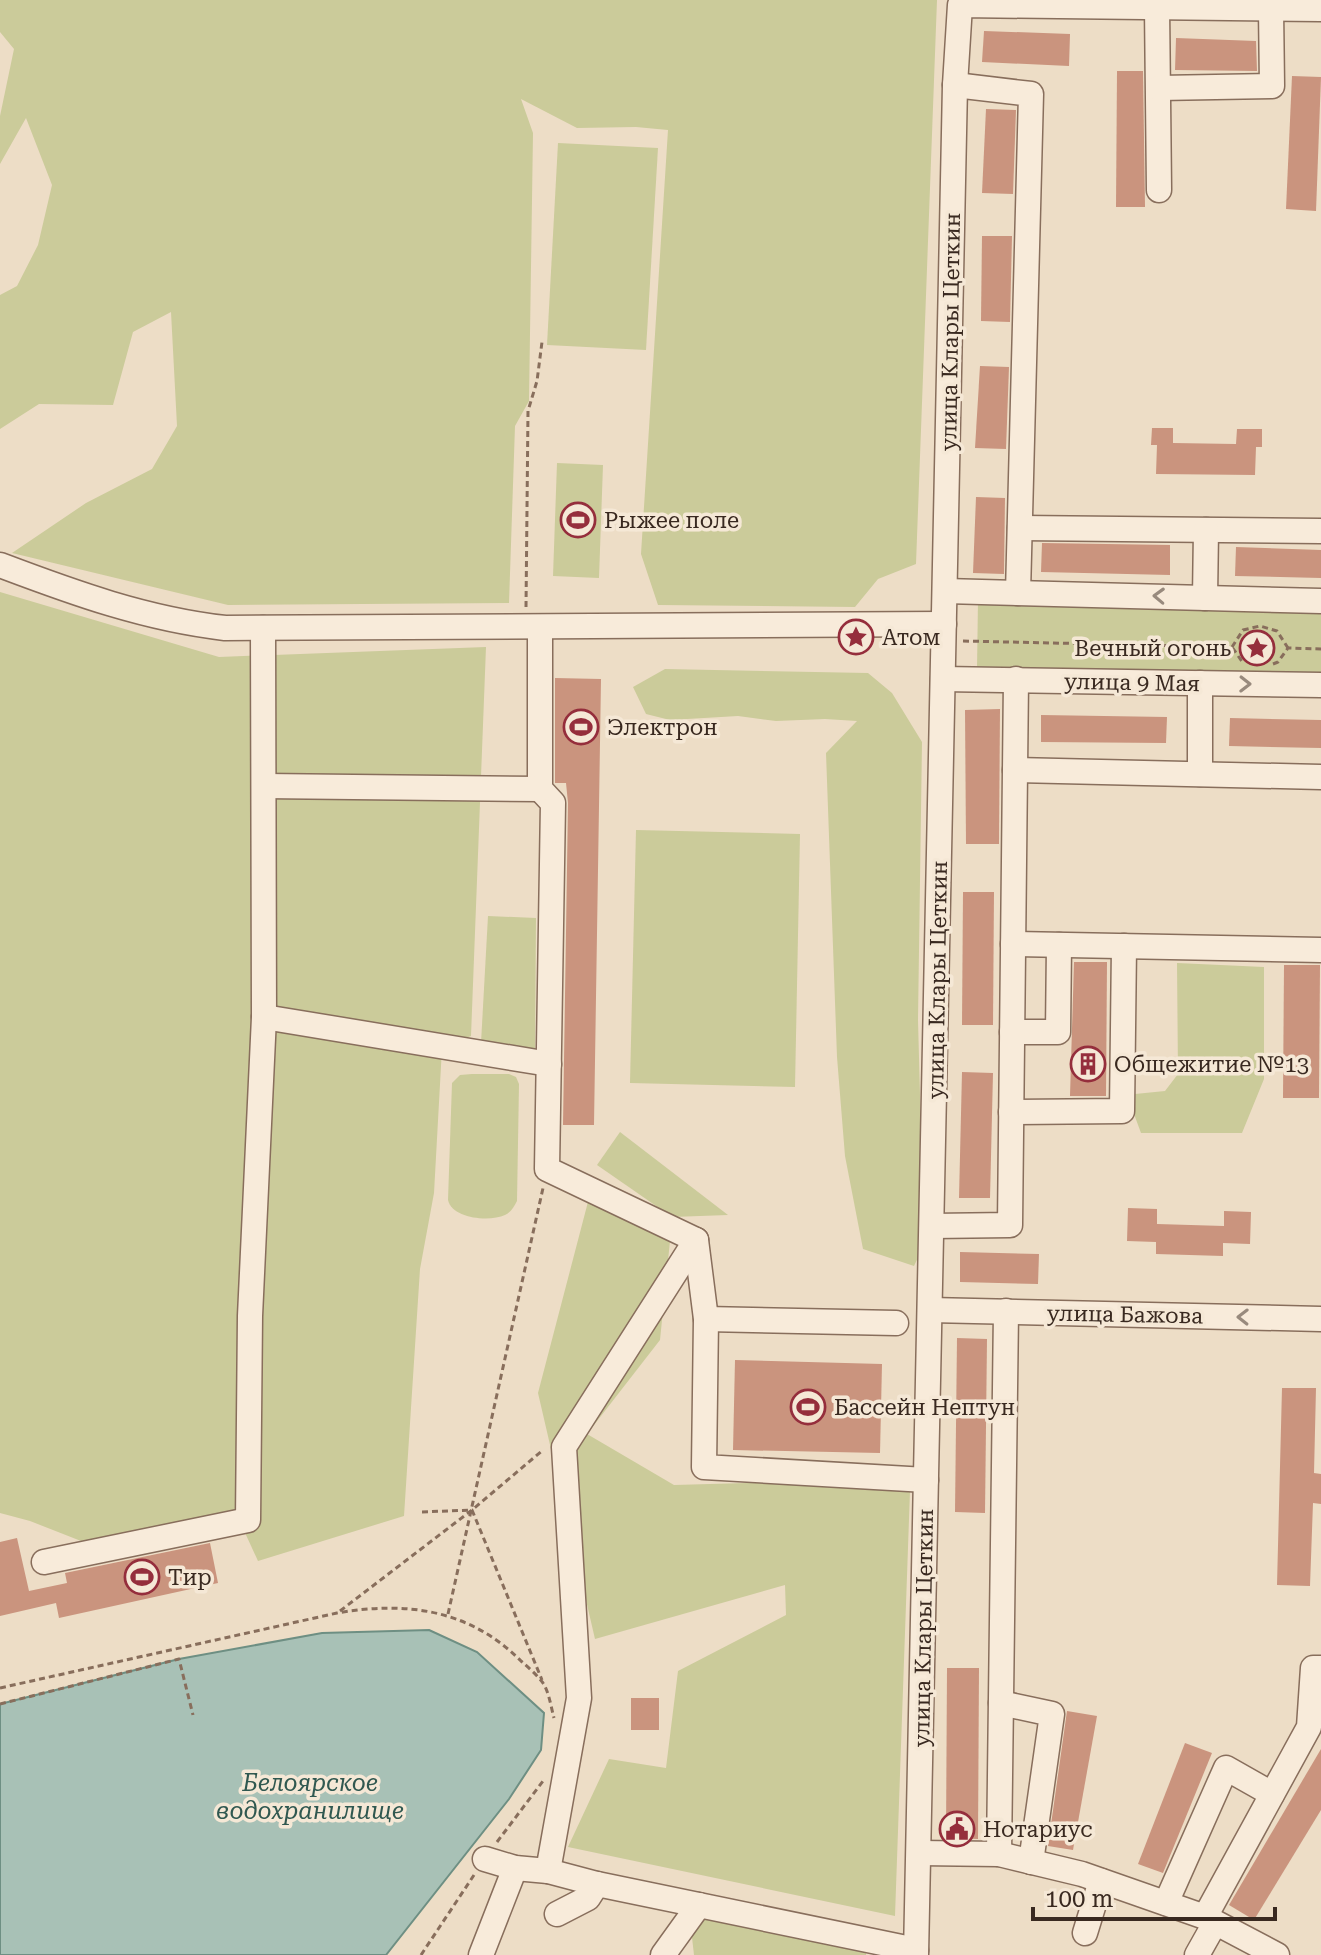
<svg xmlns="http://www.w3.org/2000/svg" width="1321" height="1955" font-family="'Roboto Serif',serif">
  <style>
    .green { fill: #cbcb9a }
    .water { fill: #a8c1b6; stroke: #6e8f83; stroke-width: 2 }
    .building { fill: #ca947e }
    .lines { fill: none; stroke-linecap: round; stroke-linejoin: round }
    .minor-casing { stroke: #886e5c; stroke-width: 27 }
    .path { stroke: #886e5c; stroke-width: 3; stroke-dasharray: 6 4; stroke-linecap: butt }
    .minor { stroke: #f8ebda; stroke-width: 24 }
    .oneway { stroke: #988a7d }
    .labels { text-anchor: middle; stroke-width: 7; stroke-linejoin: round; paint-order: stroke }
    .street-label { font-size: 22px; fill: #392920; stroke: #f5e8d6 }
    .poi-label { font-size: 22px; fill: #392920; stroke: #f5e8d6; text-anchor: start }
    .water-label { font-size: 24px; font-style: italic; fill: #305850; stroke: #f5e8d6 }
  </style>
  <rect width="100%" height="100%" fill="#edddc6"/>
  <g class="green">
    <polygon points="0,0 937,0 916,564 878,579 855,607 658,605 641,554 668,130 636,127 577,128 521,99 533,133 529,401 515,426 509,603 228,605 12,553 86,503 152,469 177,426 171,312 133,332 113,405 39,404 0,429 0,295 17,286 38,245 52,185 26,118 0,164 0,116 14,49 0,32"/>
    <polygon points="558,143 658,148 646,350 547,345"/>
    <polygon points="557,463 603,465 599,578 553,576"/>
    <polygon points="0,592 219,657 486,647 471,1036 442,1048 434,1193 420,1269 404,1516 258,1561 241,1524 81,1541 30,1521 0,1513"/>
    <polygon points="978,600 1321,607 1321,674 977,669"/>
    <polygon points="665,669 868,673 892,693 922,742 918,1020 924,1245 914,1266 863,1249 845,1156 837,1057 826,753 857,721 825,719 776,721 738,716 670,720 646,714 633,687"/>
    <polygon points="636,830 800,834 795,1087 630,1083"/>
    <polygon points="488,916 536,918 535,1055 481,1043"/>
    <polygon points="1177,963 1264,967 1264,1079 1242,1133 1141,1133 1134,1114 1135,1094 1165,1091 1178,1074"/>
    <path d="M 472,1074 L 509,1074 L 516,1077 L 519,1084 L 517,1201 C 514,1207 511,1212 505,1215 C 490,1222 452,1219 448,1200 L 452,1083 L 460,1075 Z"/>
    <polygon points="620,1132 728,1215 672,1217 597,1165"/>
    <polygon points="589,1198 670,1241 660,1340 587,1434 674,1485 887,1479 910,1491 895,1916 568,1847 609,1759 666,1768 678,1671 786,1615 785,1585 595,1639 538,1393"/>
    <polygon points="689,1911 866,1945 866,1955 694,1955"/>
  </g>
  <polygon class="water" points="429,1630 477,1652 544,1713 541,1750 509,1799 386,1955 0,1955 0,1704 179,1659 322,1633"/>
  <g class="building">
    <polygon points="984,31 1070,34 1069,66 982,62"/>
    <polygon points="1176,38 1256,41 1257,71 1175,70"/>
    <polygon points="1117,71 1143,71 1145,207 1116,207"/>
    <polygon points="1292,76 1321,77 1316,211 1286,209"/>
    <polygon points="986,109 1016,110 1013,194 982,193"/>
    <polygon points="982,236 1012,236 1010,322 981,321"/>
    <polygon points="980,366 1009,367 1006,449 975,448"/>
    <polygon points="1152,428 1173,428 1173,443 1236,444 1237,429 1262,429 1262,447 1256,447 1255,475 1156,474 1157,445 1151,445"/>
    <polygon points="976,497 1005,498 1004,574 973,573"/>
    <polygon points="1042,543 1170,545 1170,575 1041,572"/>
    <polygon points="1236,547 1321,550 1321,578 1235,576"/>
    <polygon points="555,678 601,679 594,1125 563,1125 568,803 566,783 555,783"/>
    <polygon points="1000,709 999,844 966,844 965,710"/>
    <polygon points="1041,715 1167,717 1166,743 1041,742"/>
    <polygon points="1230,718 1321,720 1321,748 1229,746"/>
    <polygon points="963,892 994,892 993,1025 962,1025"/>
    <polygon points="1074,962 1107,962 1106,1096 1070,1096"/>
    <polygon points="1284,965 1320,965 1319,1098 1283,1098"/>
    <polygon points="962,1072 993,1073 990,1198 959,1198"/>
    <polygon points="1128,1208 1157,1209 1157,1224 1224,1226 1224,1211 1251,1212 1250,1244 1223,1243 1223,1256 1156,1254 1156,1242 1127,1241"/>
    <polygon points="960,1252 1039,1254 1038,1284 960,1282"/>
    <polygon points="957,1338 987,1339 985,1513 955,1512"/>
    <polygon points="735,1360 882,1364 880,1453 733,1450"/>
    <polygon points="1282,1388 1316,1388 1314,1473 1321,1474 1321,1504 1313,1503 1310,1586 1277,1585"/>
    <polygon points="17,1538 29,1591 67,1583 65,1573 210,1543 218,1583 59,1618 56,1603 0,1616 0,1542"/>
    <polygon points="947,1668 979,1668 978,1839 946,1838"/>
    <rect x="631" y="1698" width="28" height="32"/>
    <polygon points="1067,1711 1097,1716 1073,1850 1048,1846"/>
    <polygon points="1185,1743 1212,1753 1163,1873 1138,1864"/>
    <polygon points="1321,1749 1321,1810 1254,1920 1229,1905"/>
  </g>
  <g class="lines">
    <g class="minor-casing">
      <g id="minor">
        <polyline points="1157,7 1159,190"/>
        <polyline points="955,85 1031,94 1018,593"/>
        <polyline points="1159,88 1272,86 1271,9"/>
        <polyline points="1020,528 1321,531"/>
        <path d="M 0,565 C 74,593 146,619 225,628 L 944,624"/>
        <polyline points="945,591 1321,601"/>
        <polyline points="1205,598 1206,530"/>
        <polyline points="540,627 540,789 553,803 547,1169 696,1240 706,1319 704,1467 926,1480"/>
        <polyline points="943,679 1321,685"/>
        <polyline points="1200,683 1200,774"/>
        <polyline points="1015,770 1321,777"/>
        <polyline points="264,786 540,789"/>
        <polyline points="1013,944 1321,950"/>
        <polyline points="264,1017 549,1064"/>
        <polyline points="1012,1032 1058,1032 1059,945"/>
        <polyline points="1011,1112 1122,1111 1124,946"/>
        <polyline points="932,1226 1010,1225 1016,679"/>
        <polyline points="930,1310 1321,1319"/>
        <polyline points="706,1319 896,1323"/>
        <polyline points="44,1562 248,1520 250,1316 264,1017 263,628"/>
        <polyline points="1001,1703 1052,1714 1031,1862"/>
        <polyline points="919,1853 999,1854 1082,1874 1205,1917 1277,1955"/>
        <polyline points="999,1854 1006,1311"/>
        <polyline points="485,1859 515,1868 548,1871 579,1698 564,1447 696,1240"/>
        <polyline points="548,1871 597,1884 916,1950 902,1954"/>
        <polyline points="1166,1903 1226,1768 1272,1794"/>
        <polyline points="557,1914 588,1898 597,1884"/>
        <polyline points="1205,1917 1309,1727 1313,1668 1321,1668"/>
        <polyline points="1085,1933 1101,1881"/>
        <polyline points="481,1955 515,1868"/>
        <polyline points="663,1955 699,1905"/>
        <polyline points="916,1955 955,85 960,5 1321,9"/>
        <polyline points="1197,1955 1215,1923"/>
      </g>
    </g>
    <g class="path">
      <polyline points="526,607 528,411 537,381 542,342"/>
      <polyline points="963,641 1232,647 1243,663"/>
      <polyline points="1232,647 1243,630 1260,626 1277,631 1288,648"/>
      <polyline points="1273,664 1278,662 1288,648 1321,649"/>
      <polyline points="422,1512 472,1510 542,1680"/>
      <polyline points="340,1611 472,1510 543,1450"/>
      <polyline points="448,1614 543,1188"/>
      <path d="M 0,1688 L 337,1613 C 406,1601 469,1609 521,1661 C 528,1667 537,1675 543,1683 C 549,1692 551,1707 554,1718"/>
      <polyline points="0,1704 179,1659 193,1715"/>
      <polyline points="497,1842 543,1781"/>
      <polyline points="421,1955 474,1875"/>
    </g>
    <use href="#minor" class="minor"/>
  </g>
  <defs><path id="oneway-chevron" d="M-2-3.5L2.5 0L-2 3.5" fill="none" stroke-width="1.6" stroke-linecap="round" stroke-linejoin="round" transform="scale(2)"/></defs>
  <g class="oneway">
    <use href="#oneway-chevron" transform="translate(1159 596) rotate(-178)"/>
    <use href="#oneway-chevron" transform="translate(1245 684) rotate(1)"/>
    <use href="#oneway-chevron" transform="translate(1243 1317) rotate(-179)"/>
  </g>
  <defs>
    <g id="stadium-ring" transform="scale(1.8)"><circle r="9.5" fill="#f5e8d6" stroke="#952e3c" stroke-width="1.5"/><path d="M0-5a6.5 5 0 1 0 0 10a6.5 5 0 1 0 0-10ZM-3.5-1.8h7v3.6h-7Z" fill="#952e3c"/></g>
    <g id="sight-ring" transform="scale(1.8)"><circle r="9.5" fill="#f5e8d6" stroke="#952e3c" stroke-width="1.5"/><path d="M0-6L1.8-2.2L6-1.7L2.9 1.2L3.7 5.4L0 3.3L-3.7 5.4L-2.9 1.2L-6-1.7L-1.8-2.2Z" fill="#952e3c"/></g>
    <g id="building-ring" transform="scale(1.8)"><circle r="9.5" fill="#f5e8d6" stroke="#952e3c" stroke-width="1.5"/><path d="M-4-6H4V6H1V3H-1V6H-4ZM-2.5-4.3h1.7v1.8h-1.7ZM.8-4.3h1.7v1.8H.8ZM-2.5-1h1.7V.8h-1.7ZM.8-1h1.7V.8H.8Z" fill="#952e3c"/></g>
    <g id="civic-ring" transform="scale(1.8)"><circle r="9.5" fill="#f5e8d6" stroke="#952e3c" stroke-width="1.5"/><path d="M-.6-6.5H3V-4.5H.6V-3L4-1V1h2V6H-6V1h2V-1L-.6-3ZM-1.2 2.5V6h2.4V2.5Z" fill="#952e3c"/></g>
  </defs>
  <g fill-rule="evenodd">
    <use href="#stadium-ring" x="578" y="520"/>
    <use href="#sight-ring" x="856" y="637"/>
    <use href="#sight-ring" x="1257" y="648"/>
    <use href="#stadium-ring" x="581" y="727"/>
    <use href="#building-ring" x="1088" y="1064"/>
    <use href="#stadium-ring" x="808" y="1407"/>
    <use href="#stadium-ring" x="142" y="1577"/>
    <use href="#civic-ring" x="957" y="1829"/>
  </g>
  <g class="labels">
    <g class="street-label">
      <text transform="translate(950 332) rotate(-89)" y="8">улица Клары Цеткин</text>
      <text transform="translate(1132 682) rotate(1)" y="8">улица 9 Мая</text>
      <text transform="translate(937 980) rotate(-89)" y="8">улица Клары Цеткин</text>
      <text transform="translate(1125 1314) rotate(1)" y="8">улица Бажова</text>
      <text transform="translate(923 1628) rotate(-89)" y="8">улица Клары Цеткин</text>
    </g>
    <g class="poi-label">
      <text x="604" y="528">Рыжее поле</text>
      <text x="882" y="645">Атом</text>
      <text x="1231" y="656" text-anchor="end">Вечный огонь</text>
      <text x="607" y="735">Электрон</text>
      <text x="1114" y="1072">Общежитие №13</text>
      <text x="834" y="1415">Бассейн Нептун</text>
      <text x="168" y="1585">Тир</text>
      <text x="983" y="1837">Нотариус</text>
    </g>
    <g class="water-label">
      <text x="310" y="1791">Белоярское<tspan x="310" dy="28">водохранилище</tspan></text>
    </g>
  </g>
  <path d="M1033 1907v12h242v-12" fill="none" stroke="#392920" stroke-width="4"/>
  <text x="1045" y="1907" font-size="24" fill="#392920" stroke="#f5e8d6" stroke-width="6" paint-order="stroke">100 m</text>
</svg>
